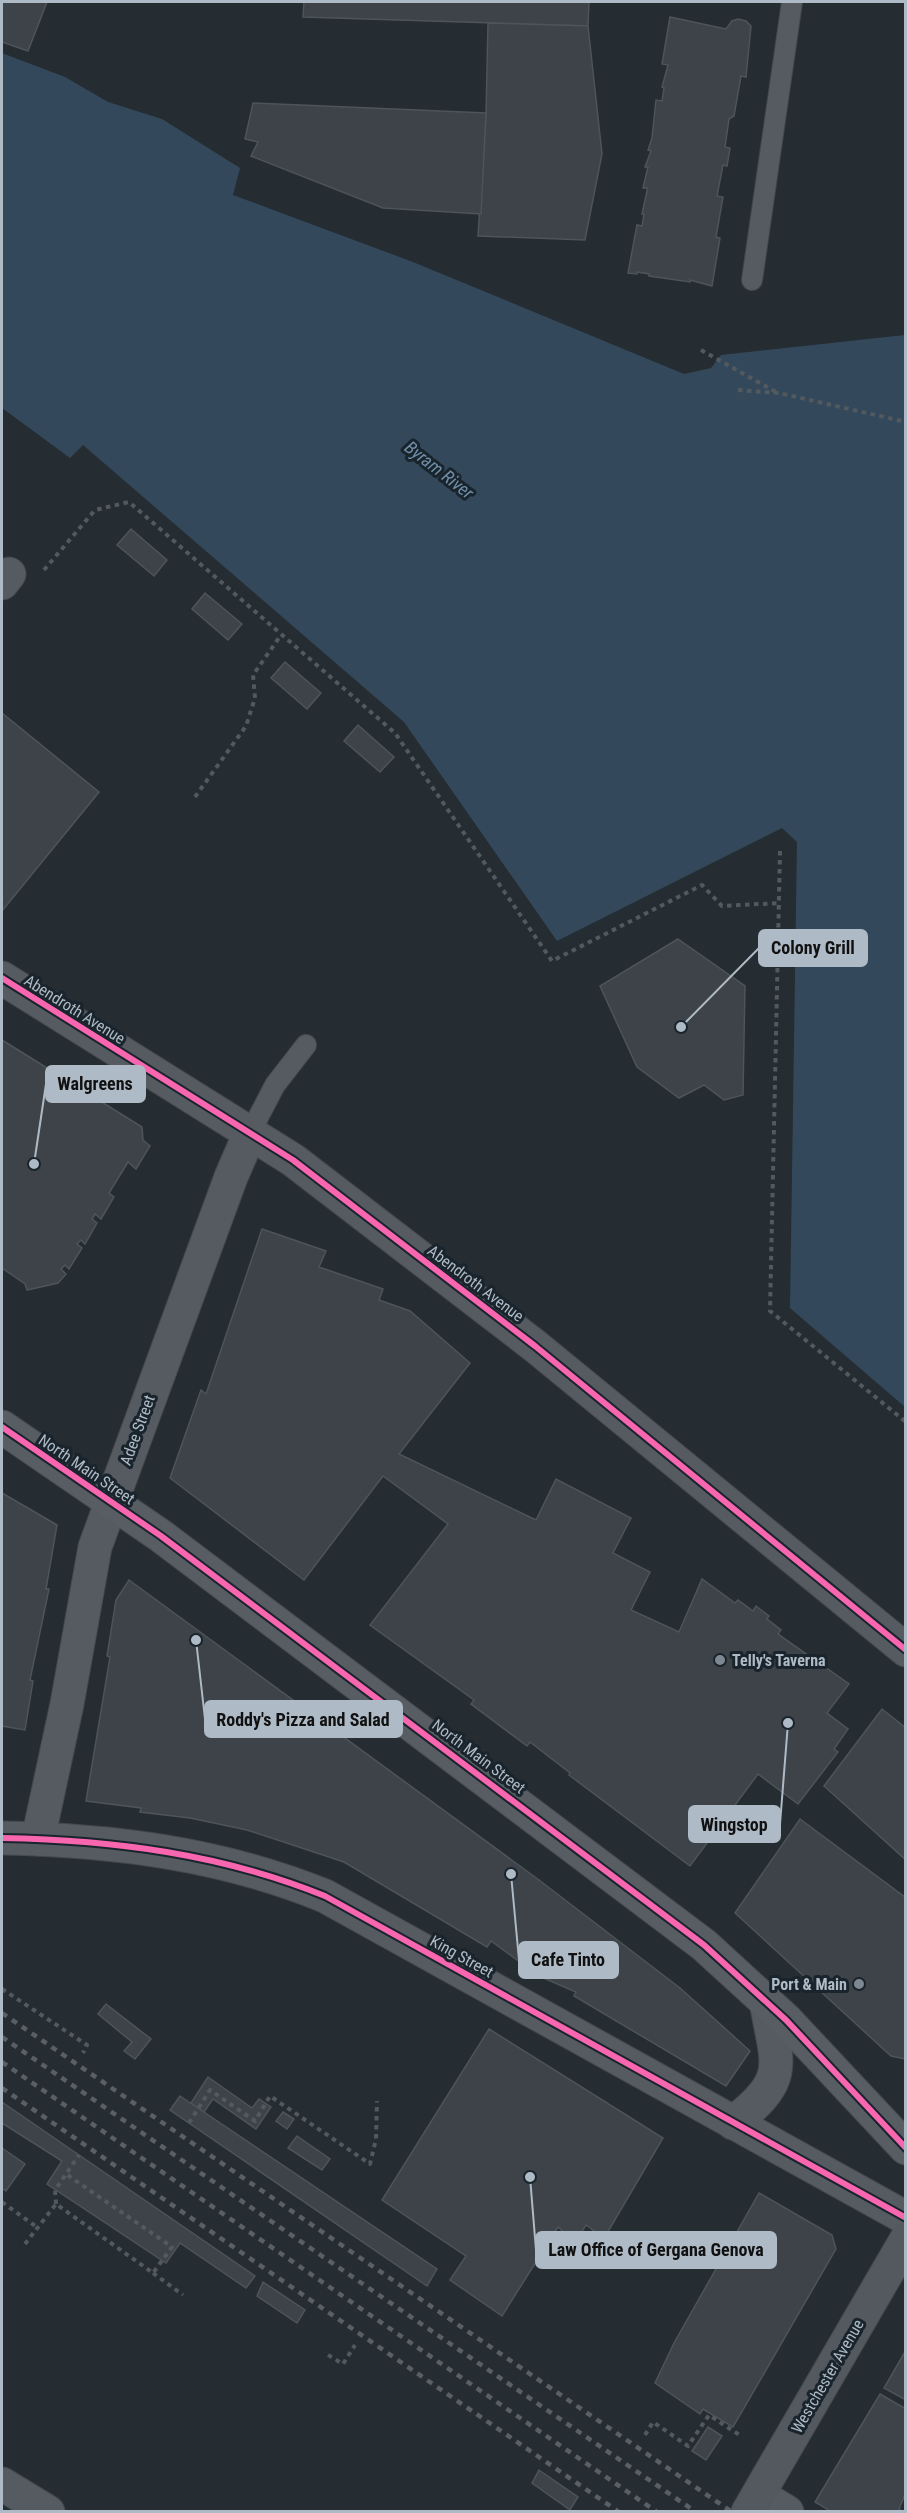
<svg xmlns="http://www.w3.org/2000/svg" width="907" height="2513" font-family="'Roboto Condensed',sans-serif">
  <style>
    .water { fill: #33495b }
    .building { fill: #3d4348; stroke: #4d545a; stroke-width: 1.5 }
    .lines { fill: none; stroke-linecap: round; stroke-linejoin: round }
    .service-casing { stroke: #43484d; stroke-width: 22 }
    .minor-casing { stroke: #43484d; stroke-width: 35 }
    .tertiary-casing { stroke: #43484d; stroke-width: 35 }
    .secondary-casing { stroke: #43484d; stroke-width: 35 }
    .primary-casing { stroke: #42494f; stroke-width: 35 }
    .path { stroke: #535a5f; stroke-width: 4; stroke-dasharray: 4.5 4.5; stroke-linecap: butt }
    .service { stroke: #565b61; stroke-width: 20 }
    .minor { stroke: #565b61; stroke-width: 33 }
    .tertiary { stroke: #565b61; stroke-width: 33 }
    .secondary { stroke: #54595f; stroke-width: 33 }
    .primary { stroke: #585d63; stroke-width: 33 }
    .rail { stroke: #595f64; stroke-width: 4.5; stroke-dasharray: 6 6; stroke-linecap: butt }
    .cycleway-casing { stroke: #19242c; stroke-width: 10 }
    .cycleway { stroke: #f766af; stroke-width: 6 }
    .poi-dot { fill: #7e8892; stroke: #19242c; stroke-width: 2 }
    .labels { text-anchor: middle; stroke-width: 6; stroke-linejoin: round; paint-order: stroke }
    .street-label { font-size: 16px; fill: #aebac5; stroke: #19242c }
    .poi-label { font-size: 16px; font-weight: bold; fill: #aebac5; stroke: #19242c; text-anchor: start }
    .water-label { font-size: 18px; font-style: italic; fill: #6f8fa9; stroke: #19242c }
    .leader { fill: none; stroke: #aebac5; stroke-width: 2 }
    .callout-dot { fill: #aebac5; stroke: #19242c; stroke-width: 2 }
    .callout { fill: #aebac5; stroke: #aebac5; stroke-width: 2 }
    .callout-label { font-size: 18px; text-anchor: middle; font-weight: bold; fill: #111 }
  </style>
  <rect width="100%" height="100%" fill="#252c32"/>
  <polygon class="water" points="2,53 65,77 108,102 162,119 240,168 233,195 413,262 684,374 711,368 721,355 905,335 905,1407 790,1308 797,842 782,828 557,941 404,722 83,445 70,458 2,408"/>
  <g class="building">
    <polygon points="2,2 47,2 28,51 2,42"/>
    <polygon points="304,2 589,2 588,26 303,17"/>
    <polygon points="670,17 726,29 732,21 738,19 746,21 751,26 746,77 741,76 734,116 729,119 725,147 730,148 727,166 723,165 717,196 723,197 716,237 720,238 712,286 690,280 690,282 649,276 649,274 637,272 637,274 628,273 637,225 642,226 644,214 642,214 647,191 647,188 643,188 648,167 645,167 651,151 648,150 652,138 656,100 662,101 664,88 662,87 668,65 662,64"/>
    <polygon points="488,23 588,26 602,154 585,240 478,236 486,113"/>
    <polygon points="253,103 486,113 481,214 383,208 251,156 258,142 245,139"/>
    <polygon points="131,529 167,560 154,576 117,545"/>
    <polygon points="205,593 242,624 228,640 192,609"/>
    <polygon points="285,662 321,693 307,709 271,678"/>
    <polygon points="2,713 99,792 2,911"/>
    <polygon points="358,725 394,757 380,772 344,741"/>
    <polygon points="678,939 745,986 743,1095 724,1100 704,1085 679,1098 637,1067 600,986"/>
    <polygon points="2,1040 142,1127 143,1140 150,1146 136,1169 128,1162 109,1193 114,1197 101,1219 95,1214 92,1219 97,1223 85,1244 81,1240 77,1244 82,1248 69,1269 65,1265 61,1269 66,1274 58,1283 27,1290 25,1284 2,1268"/>
    <polygon points="262,1229 326,1251 319,1267 383,1289 379,1300 410,1311 470,1363 399,1454 536,1520 556,1479 631,1518 613,1553 650,1572 631,1610 679,1632 702,1579 735,1603 738,1600 753,1611 756,1606 769,1616 767,1619 781,1630 778,1634 849,1684 827,1713 848,1729 834,1749 838,1752 798,1804 758,1774 690,1866 569,1775 570,1773 530,1742 527,1746 471,1704 474,1700 370,1625 448,1524 383,1476 304,1580 170,1478 201,1390 206,1394"/>
    <polygon points="2,1493 57,1525 46,1589 49,1589 30,1680 33,1681 25,1730 2,1726"/>
    <polygon points="129,1580 539,1880 680,1988 750,2051 726,2086 574,1996 576,1992 539,1976 491,1941 487,1947 344,1862 247,1830 190,1818 140,1812 141,1808 86,1801 110,1657 107,1656 116,1600"/>
    <polygon points="882,1709 906,1728 906,1860 824,1786"/>
    <polygon points="800,1819 906,1898 906,2059 891,2056 735,1913"/>
    <polygon points="106,2004 151,2039 135,2059 124,2051 132,2042 98,2014"/>
    <polygon points="489,2029 663,2138 599,2247 588,2240 594,2231 586,2225 575,2242 558,2227 502,2316 450,2280 466,2256 382,2200"/>
    <polygon points="208,2077 252,2108 259,2099 271,2107 256,2129 213,2099 204,2112 191,2103"/>
    <polygon points="180,2096 437,2269 427,2286 170,2110"/>
    <polygon points="2,2102 79,2155 255,2276 246,2288 180,2243 166,2263 47,2184 62,2161 2,2123"/>
    <polygon points="283,2112 294,2119 287,2129 276,2121"/>
    <polygon points="297,2136 330,2159 322,2170 288,2148"/>
    <polygon points="2,2148 25,2164 6,2191 2,2188"/>
    <polygon points="759,2193 832,2235 836,2249 733,2427 703,2409 700,2414 655,2383 674,2343"/>
    <polygon points="263,2282 305,2310 297,2323 257,2296"/>
    <polygon points="906,2350 906,2400 884,2388"/>
    <polygon points="880,2394 906,2409 906,2492 899,2509 903,2512 832,2512 815,2502"/>
    <polygon points="708,2427 722,2436 706,2460 692,2451"/>
    <polygon points="539,2470 578,2497 570,2510 532,2483"/>
  </g>
  <g class="lines">
    <g class="service-casing">
      <g id="service">
        <polyline points="752,280 792,2"/>
        <polyline points="250,1133 275,1085 306,1045"/>
      </g>
    </g>
    <g class="minor-casing">
      <g id="minor">
        <polyline points="2,583 9,574"/>
        <polyline points="759,2495 787,2512"/>
      </g>
    </g>
    <g class="tertiary-casing">
      <g id="tertiary">
        <polyline points="2,978 293,1160 535,1346 906,1650"/>
        <path d="M 2,1838 C 113,1840 222,1854 325,1896 L 906,2218"/>
        <polyline points="38,1839 67,1704 95,1547 231,1177 250,1133"/>
        <path d="M 733,2123 C 791,2078 777,2066 766,2001"/>
        <polyline points="2,2484 48,2512"/>
      </g>
    </g>
    <g class="secondary-casing">
      <polyline id="secondary" points="748,2512 906,2240"/>
    </g>
    <g class="primary-casing">
      <polyline id="primary" points="2,1427 161,1536 704,1945 786,2020 906,2148"/>
    </g>
    <g class="path">
      <polyline points="701,350 776,392"/>
      <polyline points="738,390 779,393 906,422"/>
      <polyline points="44,570 95,510 129,502 395,733 552,961 702,885 722,906 780,903"/>
      <polyline points="195,797 246,726 255,698 253,675 281,635"/>
      <polyline points="780,851 770,1311 906,1422"/>
      <polyline points="2,1989 87,2045 83,2053"/>
      <polyline points="189,2123 210,2090 255,2121 270,2096 370,2164 376,2139 377,2101"/>
      <polyline points="2,2202 38,2228"/>
      <polyline points="56,2204 55,2190 66,2174"/>
      <polyline points="25,2244 56,2204 153,2273 172,2247 66,2174 79,2155"/>
      <polyline points="153,2273 183,2295"/>
      <polyline points="328,2355 343,2364 355,2345"/>
      <polyline points="645,2435 653,2422 688,2446 709,2415 741,2436"/>
    </g>
    <use href="#service" class="service"/>
    <use href="#minor" class="minor"/>
    <use href="#tertiary" class="tertiary"/>
    <use href="#secondary" class="secondary"/>
    <use href="#primary" class="primary"/>
    <g class="rail">
      <polyline points="2,2013 732,2512"/>
      <polyline points="2,2037 696,2512"/>
      <polyline points="2,2062 657,2512"/>
      <polyline points="2,2088 619,2512"/>
    </g>
    <g class="cycleway-casing">
      <g id="cycleway">
        <polyline points="2,978 293,1160 535,1346 906,1650"/>
        <polyline points="2,1427 161,1536 704,1945 786,2020 906,2148"/>
        <path d="M 2,1838 C 113,1840 222,1854 325,1896 L 906,2218"/>
      </g>
    </g>
    <use href="#cycleway" class="cycleway"/>
  </g>
  <g class="poi-dot">
    <circle cx="720" cy="1660" r="6"/>
    <circle cx="859" cy="1984" r="6"/>
  </g>
  <g class="labels">
    <g class="street-label">
      <text transform="translate(75 1009) rotate(32)" y="6">Abendroth Avenue</text>
      <text transform="translate(476 1283) rotate(37)" y="6">Abendroth Avenue</text>
      <text transform="translate(137 1430) rotate(-70)" y="6">Adee Street</text>
      <text transform="translate(87 1469) rotate(34)" y="6">North Main Street</text>
      <text transform="translate(479 1756) rotate(37)" y="6">North Main Street</text>
      <text transform="translate(462 1956) rotate(29)" y="6">King Street</text>
      <text transform="translate(827 2376) rotate(-60)" y="6">Westchester Avenue</text>
    </g>
    <g class="poi-label">
      <text x="732" y="1666">Telly's Taverna</text>
      <text x="847" y="1990" text-anchor="end">Port &amp; Main</text>
    </g>
    <g class="water-label">
      <text transform="translate(439 470) rotate(38)" y="6">Byram River</text>
    </g>
  </g>
  <path class="leader" d="M681 1027L759 948M34 1164L46 1084M196 1640L205 1719M788 1723L780 1824M511 1874L519 1960M530 2177L536 2250"/>
  <g class="callout-dot">
    <circle cx="681" cy="1027" r="6"/>
    <circle cx="34" cy="1164" r="6"/>
    <circle cx="196" cy="1640" r="6"/>
    <circle cx="788" cy="1723" r="6"/>
    <circle cx="511" cy="1874" r="6"/>
    <circle cx="530" cy="2177" r="6"/>
  </g>
  <g class="callout">
    <rect x="759" y="930" width="108" height="36" rx="6"/>
    <rect x="46" y="1066" width="99" height="36" rx="6"/>
    <rect x="205" y="1701" width="197" height="36" rx="6"/>
    <rect x="689" y="1806" width="91" height="36" rx="6"/>
    <rect x="519" y="1942" width="99" height="36" rx="6"/>
    <rect x="536" y="2232" width="240" height="36" rx="6"/>
  </g>
  <g class="callout-label">
    <text x="813" y="954">Colony Grill</text>
    <text x="95" y="1090">Walgreens</text>
    <text x="303" y="1726">Roddy's Pizza and Salad</text>
    <text x="734" y="1831">Wingstop</text>
    <text x="568" y="1966">Cafe Tinto</text>
    <text x="656" y="2256">Law Office of Gergana Genova</text>
  </g>
  <rect width="907" height="2513" fill="none" stroke="#aebac5" stroke-width="6"/>
</svg>
